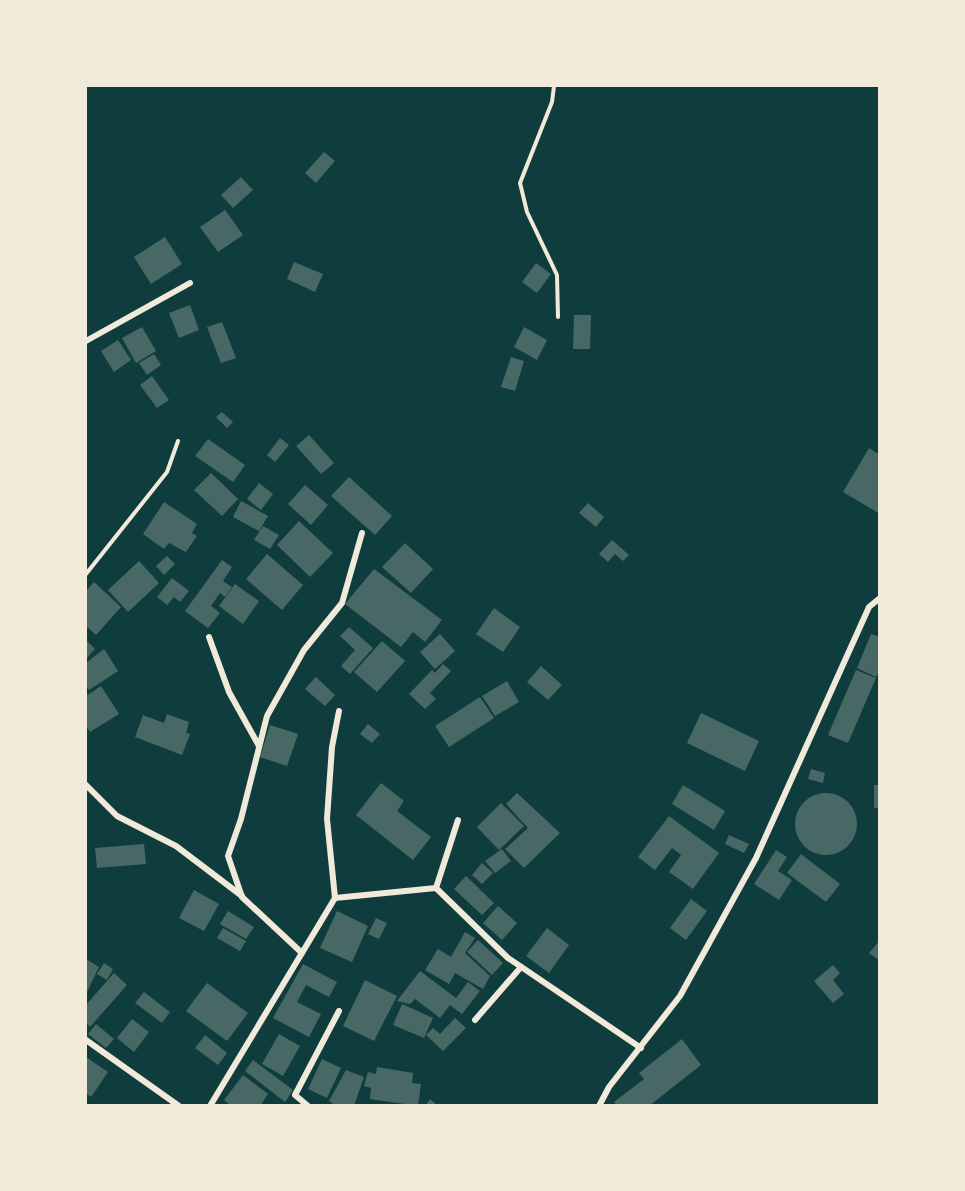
<svg xmlns="http://www.w3.org/2000/svg" width="965" height="1191" font-family="'IBM Plex Sans',sans-serif">
  <style>
    .building { fill: #486865 }
    .lines { fill: none; stroke-linecap: round; stroke-linejoin: round }
    .path { stroke: #f1e9da; stroke-width: 4 }
    .minor { stroke: #f1e9da; stroke-width: 6 }
  </style>
  <rect width="100%" height="100%" fill="#0f3d3e"/>
  <g class="building">
    <polygon points="324,152 335,161 316,183 305,173"/>
    <polygon points="241,177 253,190 233,208 221,195"/>
    <polygon points="225,210 243,235 218,252 200,227"/>
    <polygon points="165,237 182,264 151,284 134,257"/>
    <polygon points="294,262 323,274 315,292 287,279"/>
    <polygon points="536,263 551,274 537,293 522,282"/>
    <polygon points="190,305 199,330 179,338 169,313"/>
    <polygon points="574,315 591,315 590,349 573,349"/>
    <polygon points="222,322 236,358 221,363 207,327"/>
    <polygon points="142,327 156,351 136,363 122,338"/>
    <polygon points="524,327 547,340 537,360 514,347"/>
    <polygon points="118,340 131,360 114,372 101,351"/>
    <polygon points="154,354 161,365 147,375 139,363"/>
    <polygon points="511,357 524,361 515,391 501,387"/>
    <polygon points="152,376 169,400 157,408 140,385"/>
    <polygon points="222,412 233,422 227,428 216,417"/>
    <polygon points="309,435 334,463 321,474 296,446"/>
    <polygon points="280,438 289,445 275,462 267,455"/>
    <polygon points="208,439 245,465 233,482 195,456"/>
    <polygon points="869,448 880,455 880,514 843,492"/>
    <polygon points="211,473 238,499 222,516 194,490"/>
    <polygon points="349,477 392,516 375,535 331,496"/>
    <polygon points="259,483 273,494 261,510 247,499"/>
    <polygon points="305,485 328,505 311,525 288,504"/>
    <polygon points="241,501 268,516 259,531 233,517"/>
    <polygon points="164,502 197,524 192,533 197,536 186,552 169,543 164,549 143,534"/>
    <polygon points="588,503 604,517 596,527 579,513"/>
    <polygon points="299,521 333,553 310,577 277,545"/>
    <polygon points="263,526 279,535 270,549 254,540"/>
    <polygon points="612,540 629,555 623,561 615,554 608,562 599,554"/>
    <polygon points="405,543 433,569 411,593 382,567"/>
    <polygon points="267,554 303,585 282,610 246,579"/>
    <polygon points="167,556 175,564 164,575 156,566"/>
    <polygon points="222,560 232,567 223,581 232,587 225,597 220,593 211,606 220,613 208,628 185,611"/>
    <polygon points="139,561 159,583 128,612 108,590"/>
    <polygon points="374,569 442,620 425,642 413,632 401,647 345,604"/>
    <polygon points="172,578 189,591 180,602 174,597 167,605 157,597"/>
    <polygon points="94,582 121,607 96,635 86,626 86,591"/>
    <polygon points="235,584 259,601 243,624 219,606"/>
    <polygon points="494,608 520,627 503,652 476,634"/>
    <polygon points="349,627 373,648 350,674 341,666 355,650 340,636"/>
    <polygon points="440,634 455,651 435,669 420,652"/>
    <polygon points="871,634 880,637 880,669 876,677 857,668"/>
    <polygon points="87,641 95,649 86,659 86,642"/>
    <polygon points="382,641 405,661 377,692 354,672"/>
    <polygon points="104,649 118,671 89,690 86,685 86,663"/>
    <polygon points="443,664 451,671 430,693 436,699 425,709 409,694 432,670 435,673"/>
    <polygon points="541,666 562,685 548,700 527,682"/>
    <polygon points="856,670 876,678 848,743 828,735"/>
    <polygon points="316,677 335,695 325,706 305,689"/>
    <polygon points="507,681 519,702 495,716 482,696"/>
    <polygon points="101,686 119,714 90,732 86,726 86,696"/>
    <polygon points="480,697 494,718 449,747 435,726"/>
    <polygon points="701,713 759,741 745,771 687,743"/>
    <polygon points="167,714 189,722 186,733 190,734 182,755 135,737 143,715 164,723"/>
    <polygon points="368,724 380,734 372,743 360,734"/>
    <polygon points="270,725 298,734 287,766 260,757"/>
    <polygon points="811,769 825,773 823,783 808,779"/>
    <polygon points="381,783 404,801 397,811 431,837 413,860 356,815"/>
    <polygon points="683,785 725,811 714,830 672,804"/>
    <rect x="874" y="785" width="6" height="23"/>
    <polygon points="517,793 560,833 524,868 505,849 528,828 506,804"/>
    <circle cx="826" cy="824" r="31"/>
    <polygon points="501,803 524,826 499,850 477,827"/>
    <polygon points="669,816 719,853 693,889 669,872 681,855 672,848 655,870 638,857"/>
    <polygon points="729,835 749,844 744,853 725,844"/>
    <polygon points="144,844 146,864 97,868 95,848"/>
    <polygon points="502,849 511,861 495,873 485,861"/>
    <polygon points="776,850 787,857 778,871 792,880 779,900 754,884"/>
    <polygon points="801,854 840,884 826,902 787,873"/>
    <polygon points="482,863 493,873 482,884 472,875"/>
    <polygon points="466,876 494,903 482,915 454,889"/>
    <polygon points="194,890 219,904 204,931 179,918"/>
    <polygon points="691,899 707,911 686,940 670,928"/>
    <polygon points="498,906 517,923 502,940 483,923"/>
    <polygon points="228,911 254,927 246,939 220,924"/>
    <polygon points="337,911 368,926 352,962 320,948"/>
    <polygon points="376,918 387,923 379,939 368,934"/>
    <polygon points="223,928 246,941 240,951 217,938"/>
    <polygon points="547,928 569,945 549,973 526,956"/>
    <polygon points="465,932 475,938 465,953 490,976 483,989 455,973 449,984 425,970 438,949 451,957"/>
    <polygon points="478,940 503,963 492,975 467,952"/>
    <polygon points="880,940 880,961 869,953"/>
    <polygon points="86,959 99,967 86,994"/>
    <polygon points="104,963 113,969 107,980 97,974"/>
    <polygon points="303,964 337,982 329,997 306,985 297,1002 321,1014 309,1037 273,1018"/>
    <polygon points="833,965 840,973 833,980 844,994 833,1003 814,981"/>
    <polygon points="420,971 456,998 468,982 480,991 462,1014 450,1005 440,1018 415,999 410,1004 397,1001"/>
    <polygon points="114,973 127,985 90,1027 86,1023 86,1005"/>
    <polygon points="365,980 397,996 374,1041 343,1026"/>
    <polygon points="207,983 248,1013 227,1041 186,1011"/>
    <polygon points="144,992 170,1012 162,1023 135,1003"/>
    <polygon points="402,1004 433,1018 424,1038 393,1025"/>
    <polygon points="455,1018 466,1028 443,1051 426,1035 433,1028 440,1034"/>
    <polygon points="132,1019 149,1032 134,1052 117,1038"/>
    <polygon points="96,1024 114,1039 106,1048 88,1034"/>
    <polygon points="279,1034 300,1046 283,1076 262,1064"/>
    <polygon points="205,1035 227,1053 218,1065 195,1048"/>
    <polygon points="682,1039 701,1065 649,1106 617,1106 614,1102 644,1079 639,1073"/>
    <polygon points="86,1057 108,1072 91,1097 86,1093"/>
    <polygon points="322,1059 341,1068 327,1098 308,1089"/>
    <polygon points="253,1060 293,1090 285,1102 245,1071"/>
    <polygon points="377,1067 413,1073 412,1083 421,1084 418,1106 370,1099 371,1088 364,1086 368,1072 376,1074"/>
    <polygon points="346,1070 364,1077 354,1106 336,1106 329,1101"/>
    <polygon points="243,1075 268,1094 260,1106 231,1106 224,1100"/>
    <polygon points="430,1099 438,1106 425,1106"/>
  </g>
  <g class="lines">
    <g class="path">
      <polyline points="554,86 552,102 520,183 527,212 557,275 558,317"/>
      <polyline points="86,574 167,472 178,441"/>
    </g>
    <g class="minor">
      <polyline points="86,341 190,283"/>
      <polyline points="209,637 229,692 259,746"/>
      <polyline points="86,785 117,816 176,846 242,896"/>
      <polyline points="458,820 436,888 508,958 641,1048"/>
      <polyline points="335,898 436,888"/>
      <polyline points="302,953 242,897 228,856 241,819 267,716 304,650 342,603 362,533"/>
      <polyline points="475,1020 521,967"/>
      <polyline points="86,1040 179,1106"/>
      <polyline points="210,1106 335,898 327,819 332,747 339,711"/>
      <polyline points="308,1106 295,1095 339,1011"/>
      <polyline points="599,1106 609,1087 680,996 756,858 869,607 880,598"/>
    </g>
  </g>
  <rect width="965" height="1191" fill="none" stroke="#f1e9da" stroke-width="174"/>
</svg>
